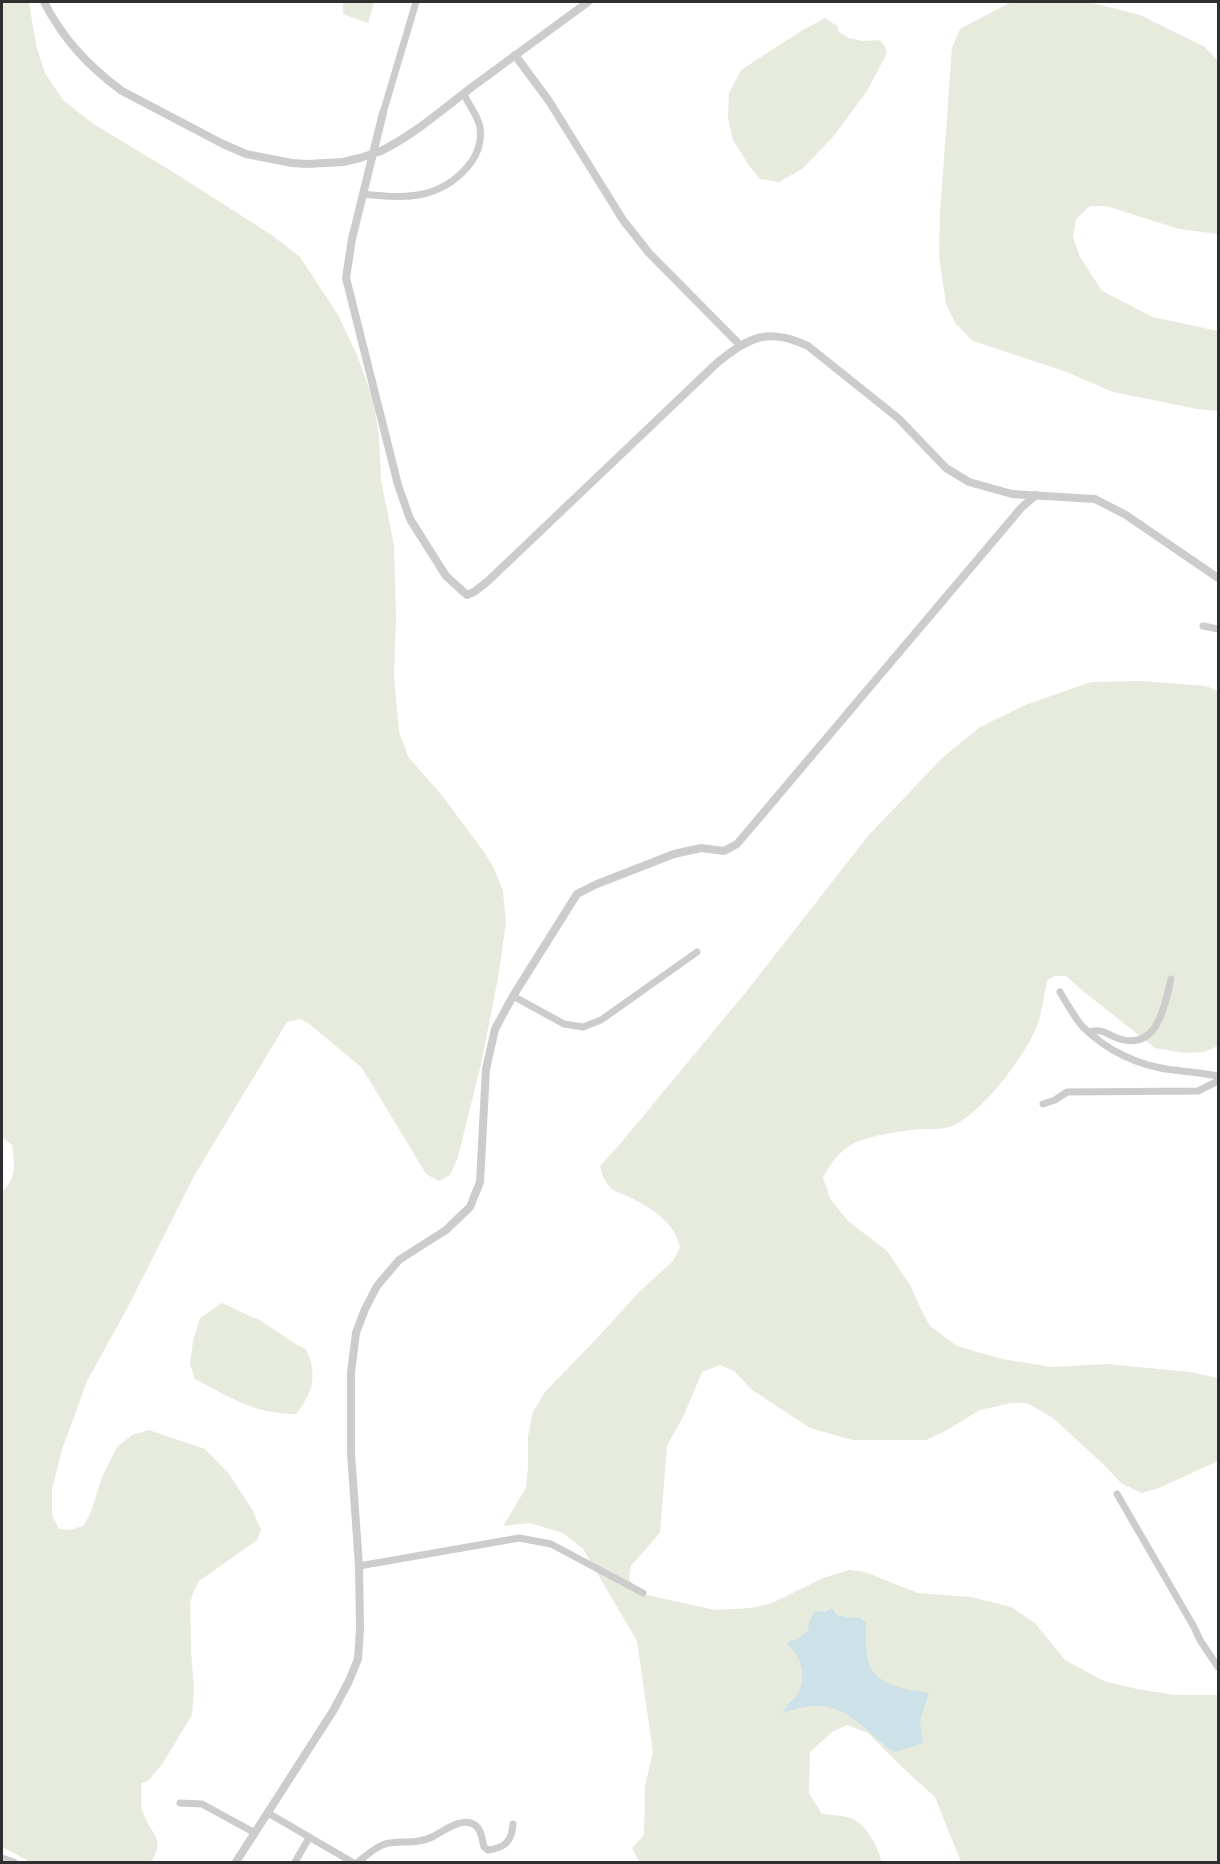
<svg xmlns="http://www.w3.org/2000/svg" width="1220" height="1864" font-family="Lato,sans-serif">
  <style>
    .green { fill: #e6ebde }
    .water { fill: #cce1e8 }
    .lines { fill: none; stroke-linecap: round; stroke-linejoin: round }
    .minor { stroke: #ccc; stroke-width: 7 }
    .tertiary { stroke: #ccc; stroke-width: 8 }
    .tertiary-bridge { stroke: #ccc; stroke-width: 8 }
  </style>
  <rect width="100%" height="100%" fill="#fff"/>
  <g class="green">
    <path d="M 2,2 L 29,2 L 36,45 L 45,73 L 63,100 L 92,123 L 173,172 L 273,236 L 300,257 L 338,315 L 357,355 L 373,399 L 379,436 L 381,480 L 394,545 L 396,618 L 394,676 L 399,732 L 409,758 L 441,794 L 484,852 L 494,868 L 503,891 L 506,923 L 498,978 L 481,1064 L 458,1157 L 450,1175 L 439,1181 L 426,1174 L 362,1068 L 308,1023 L 300,1019 L 287,1022 L 194,1176 L 128,1307 L 87,1381 L 62,1450 L 52,1489 L 52,1515 L 59,1529 L 70,1530 L 83,1526 L 91,1512 L 102,1477 L 117,1447 L 132,1435 L 149,1430 L 205,1449 L 229,1474 L 252,1509 L 261,1530 L 257,1540 L 199,1581 L 193,1593 L 190,1603 L 191,1649 L 194,1689 L 192,1715 L 163,1763 L 149,1780 L 141,1784 C 142,1793 140,1805 143,1813 C 151,1835 166,1837 151,1862 L 116,1862 L 109,1861 L 107,1862 L 29,1862 L 25,1859 L 2,1847 L 2,1192 C 17,1177 15,1165 12,1145 L 2,1137 Z"/>
    <polygon points="343,2 374,2 368,23 343,14"/>
    <polygon points="1011,2 1089,2 1140,15 1205,47 1218,61 1218,234 1179,229 1106,206 1090,206 1076,219 1073,237 1080,257 1102,291 1153,317 1218,331 1218,411 1197,409 1113,392 1064,371 973,341 955,323 946,304 939,256 940,213 952,48 960,29"/>
    <polygon points="825,18 837,26 839,32 849,38 862,41 879,40 884,45 887,53 867,91 833,137 802,169 779,182 760,179 750,167 733,140 728,118 729,93 741,70 801,31"/>
    <path d="M 1141,681 L 1206,686 L 1218,691 L 1218,1046 L 1204,1052 L 1184,1053 L 1155,1048 L 1083,991 L 1066,976 L 1054,976 L 1047,981 C 1044,995 1042,1012 1037,1026 C 1025,1056 982,1113 952,1126 C 943,1130 930,1129 920,1129 C 900,1131 871,1135 853,1144 C 839,1151 830,1164 823,1178 L 831,1200 L 848,1221 L 887,1251 L 910,1285 L 921,1309 L 930,1326 L 957,1346 L 1002,1359 L 1052,1367 L 1107,1364 L 1191,1372 L 1218,1378 L 1218,1461 L 1159,1488 L 1142,1493 L 1122,1484 L 1104,1465 L 1053,1418 L 1027,1403 L 1011,1403 L 980,1410 L 947,1430 L 926,1440 L 852,1440 L 810,1428 L 752,1390 L 734,1371 L 720,1365 L 702,1372 L 684,1415 L 667,1446 L 660,1533 L 631,1566 L 629,1579 L 638,1591 L 647,1595 L 715,1610 L 751,1608 L 772,1603 L 823,1578 L 849,1570 L 865,1572 L 918,1593 L 971,1597 L 1011,1607 L 1035,1623 L 1065,1660 L 1104,1681 L 1137,1689 L 1175,1695 L 1218,1695 L 1218,1862 L 961,1862 L 935,1797 L 905,1770 L 868,1733 L 847,1725 L 832,1732 L 810,1752 L 809,1793 L 822,1814 C 830,1815 839,1815 847,1817 C 866,1822 877,1845 882,1862 L 639,1862 L 632,1848 L 644,1835 L 645,1786 L 653,1752 L 637,1641 L 583,1549 L 563,1533 L 530,1523 L 503,1526 L 526,1488 L 528,1467 L 528,1436 L 533,1412 L 545,1392 L 598,1337 L 640,1291 L 673,1261 L 680,1247 C 673,1220 651,1208 627,1196 C 621,1193 614,1192 610,1187 C 604,1181 602,1174 600,1166 L 620,1144 L 746,992 L 868,836 L 942,758 L 980,727 L 1025,705 L 1091,682 Z"/>
    <path d="M 222,1303 L 261,1321 L 297,1345 L 306,1349 C 318,1374 313,1393 296,1414 C 255,1414 231,1398 195,1379 L 190,1364 L 193,1341 L 200,1318 Z"/>
  </g>
  <path class="water" d="M 832,1608 L 836,1615 L 848,1618 L 859,1617 L 866,1623 C 866,1636 865,1652 869,1664 C 876,1686 910,1690 929,1693 L 920,1721 L 923,1743 L 895,1752 L 889,1749 C 851,1717 837,1694 783,1713 C 785,1705 793,1701 797,1695 C 808,1679 801,1655 787,1644 L 789,1641 L 797,1639 L 808,1631 L 809,1622 L 815,1611 L 825,1612 Z"/>
  <g class="lines">
    <g class="minor">
      <polyline points="383,113 416,2"/>
      <path d="M 363,194 C 381,196 400,198 418,195 C 449,190 485,162 480,127 C 478,116 468,104 464,94"/>
      <polyline points="1203,626 1218,629"/>
      <path d="M 1060,992 C 1067,1004 1074,1017 1083,1027 C 1107,1051 1139,1066 1173,1070 C 1188,1072 1203,1073 1218,1076"/>
      <polyline points="513,996 564,1024 583,1027 601,1020 697,952"/>
      <path d="M 1089,1032 C 1105,1028 1106,1035 1120,1039 C 1158,1050 1165,1005 1171,979"/>
      <polyline points="1043,1104 1055,1100 1067,1092 1198,1091 1218,1081"/>
      <polyline points="1117,1494 1194,1627 1200,1640 1218,1667"/>
      <polyline points="359,1566 519,1538 551,1544 643,1593"/>
      <polyline points="180,1803 202,1804 255,1833"/>
      <polyline points="268,1813 352,1862"/>
      <polyline points="2,1858 14,1862"/>
      <polyline points="295,1862 309,1838"/>
      <path d="M 358,1862 C 366,1856 375,1847 385,1844 C 400,1840 416,1845 432,1837 C 444,1831 462,1816 475,1825 C 482,1830 482,1840 484,1847 L 488,1850 C 505,1848 512,1841 513,1824"/>
    </g>
    <g class="tertiary">
      <path d="M 44,2 C 63,39 88,66 122,91 L 223,144 L 246,154 L 292,163 L 307,164 L 343,162 L 360,158"/>
      <polyline points="515,55 549,101 623,220 649,253 740,345"/>
      <path d="M 383,113 L 352,239 L 346,278 L 398,485 L 410,519 L 446,576 L 467,595 L 474,592 L 488,581 L 718,362 C 750,337 768,327 808,346 L 898,418 L 946,468 L 969,482 L 1012,494 L 1095,499 L 1126,515 L 1218,578"/>
      <path d="M 381,151 C 415,134 442,110 472,87 C 511,58 550,30 588,2"/>
      <polyline points="236,1862 333,1711 349,1681 358,1659 360,1629 359,1566 351,1453 351,1373 356,1333 365,1309 377,1286 399,1260 446,1230 470,1207 480,1182 486,1069 495,1029 513,996 577,894 597,884 674,854 701,848 724,851 737,844 1022,507 1036,495"/>
    </g>
    <polyline class="tertiary-bridge" points="360,158 381,151"/>
  </g>
  <rect width="1220" height="1864" fill="none" stroke="#2f2f2f" stroke-width="6"/>
</svg>
